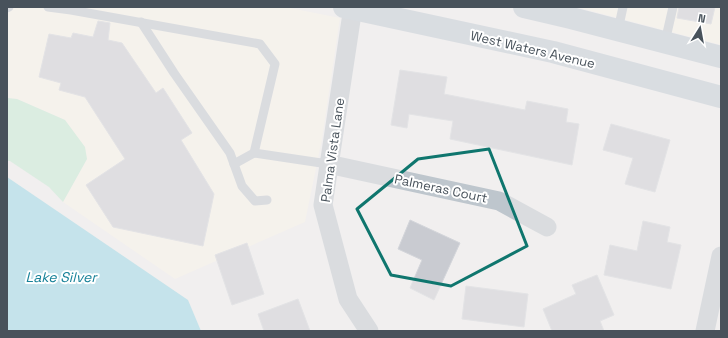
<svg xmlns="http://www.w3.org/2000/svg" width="728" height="338" font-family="'Space Grotesk',sans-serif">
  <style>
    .commercial { fill: #fbf5e9 }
    .green { fill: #c0ecd0 }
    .water { fill: #90d6e6 }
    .building { fill: #c9cbd1; stroke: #d3d5da }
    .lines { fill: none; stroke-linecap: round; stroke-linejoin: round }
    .service { stroke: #bec6cd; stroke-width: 9 }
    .minor { stroke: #bec6cd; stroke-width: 19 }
    .secondary { stroke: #bdc7d1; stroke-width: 22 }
    .marked { fill: none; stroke: #0f766e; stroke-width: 3; stroke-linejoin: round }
    .labels { text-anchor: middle; stroke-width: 4; stroke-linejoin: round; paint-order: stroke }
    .street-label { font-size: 13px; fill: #48525b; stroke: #fff }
    .water-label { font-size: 14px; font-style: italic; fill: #168198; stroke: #fff }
  </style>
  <rect width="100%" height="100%" fill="#f1efef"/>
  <g class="commercial">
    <polygon points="7,7 285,7 340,18 322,139 305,222 175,279 63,202 87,159 65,120 17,99 7,98"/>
    <polygon points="576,7 721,7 721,45"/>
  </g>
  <polygon class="green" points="7,98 17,99 65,120 85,147 87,159 63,202 49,187 10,161 7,161"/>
  <polygon class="water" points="7,177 188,300 201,331 7,331"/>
  <g class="building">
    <polygon points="679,7 715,7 711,24 677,18"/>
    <polygon points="98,21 110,23 108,40 122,43 156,93 163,88 192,133 181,140 214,194 203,246 113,227 86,185 125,159 85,97 59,90 61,83 39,77 49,34 71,38 73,33 93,37"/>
    <polygon points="400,70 447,77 444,94 525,110 527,101 568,109 566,122 579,124 572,165 450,139 453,121 409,114 407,128 391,125"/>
    <polygon points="611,124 670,140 655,192 625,184 633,158 603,150"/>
    <polygon points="410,220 460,243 434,300 410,288 422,260 398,249"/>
    <polygon points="643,221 670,227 667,242 681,245 671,289 604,275 610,245 637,251"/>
    <polygon points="247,243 264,294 232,305 215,255"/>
    <polygon points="597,275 614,315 600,321 604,331 552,331 543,309 576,294 572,285"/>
    <polygon points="466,286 528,294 524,327 462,319"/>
    <polygon points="298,299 310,331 264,331 258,314"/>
  </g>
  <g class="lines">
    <g class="service">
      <polyline points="48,7 71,10 260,44 275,64 254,153 328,164"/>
      <polyline points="7,8 9,7"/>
      <polyline points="141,22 174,73 230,153 242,186 255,201 267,200"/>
      <polyline points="618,30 623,7"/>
      <polyline points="665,42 673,7"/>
      <polyline points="234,164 254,153"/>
    </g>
    <g class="minor">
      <polyline points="353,7 323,205 348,299 369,331"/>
      <polyline points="328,164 499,201 547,227"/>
      <polyline points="705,331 721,256"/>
    </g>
    <g class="secondary">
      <polyline points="344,7 553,52 721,97"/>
      <polyline points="524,7 571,18 721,57"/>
    </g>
  </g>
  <path d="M0 0H728V338H0ZM 489,149 L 527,246 L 451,286 L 391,275 L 357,209 L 418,159 Z" fill="#f1efef" fill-opacity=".55" fill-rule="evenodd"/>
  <path class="marked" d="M 489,149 L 527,246 L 451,286 L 391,275 L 357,209 L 418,159 Z"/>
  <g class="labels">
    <g class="street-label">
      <text transform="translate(533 49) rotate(13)" y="5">West Waters Avenue</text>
      <text transform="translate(332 150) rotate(-82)" y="5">Palma Vista Lane</text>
      <text transform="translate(441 188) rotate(12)" y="5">Palmeras Court</text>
    </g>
    <g class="water-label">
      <text x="61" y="282">Lake Silver</text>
    </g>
  </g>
  <rect width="728" height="338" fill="none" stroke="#48525b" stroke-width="16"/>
  <g transform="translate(700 28) rotate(11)" stroke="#ffffff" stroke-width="3" paint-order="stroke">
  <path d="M0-3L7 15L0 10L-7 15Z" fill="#48525b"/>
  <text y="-6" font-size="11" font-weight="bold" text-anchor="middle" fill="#48525b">N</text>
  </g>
</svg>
